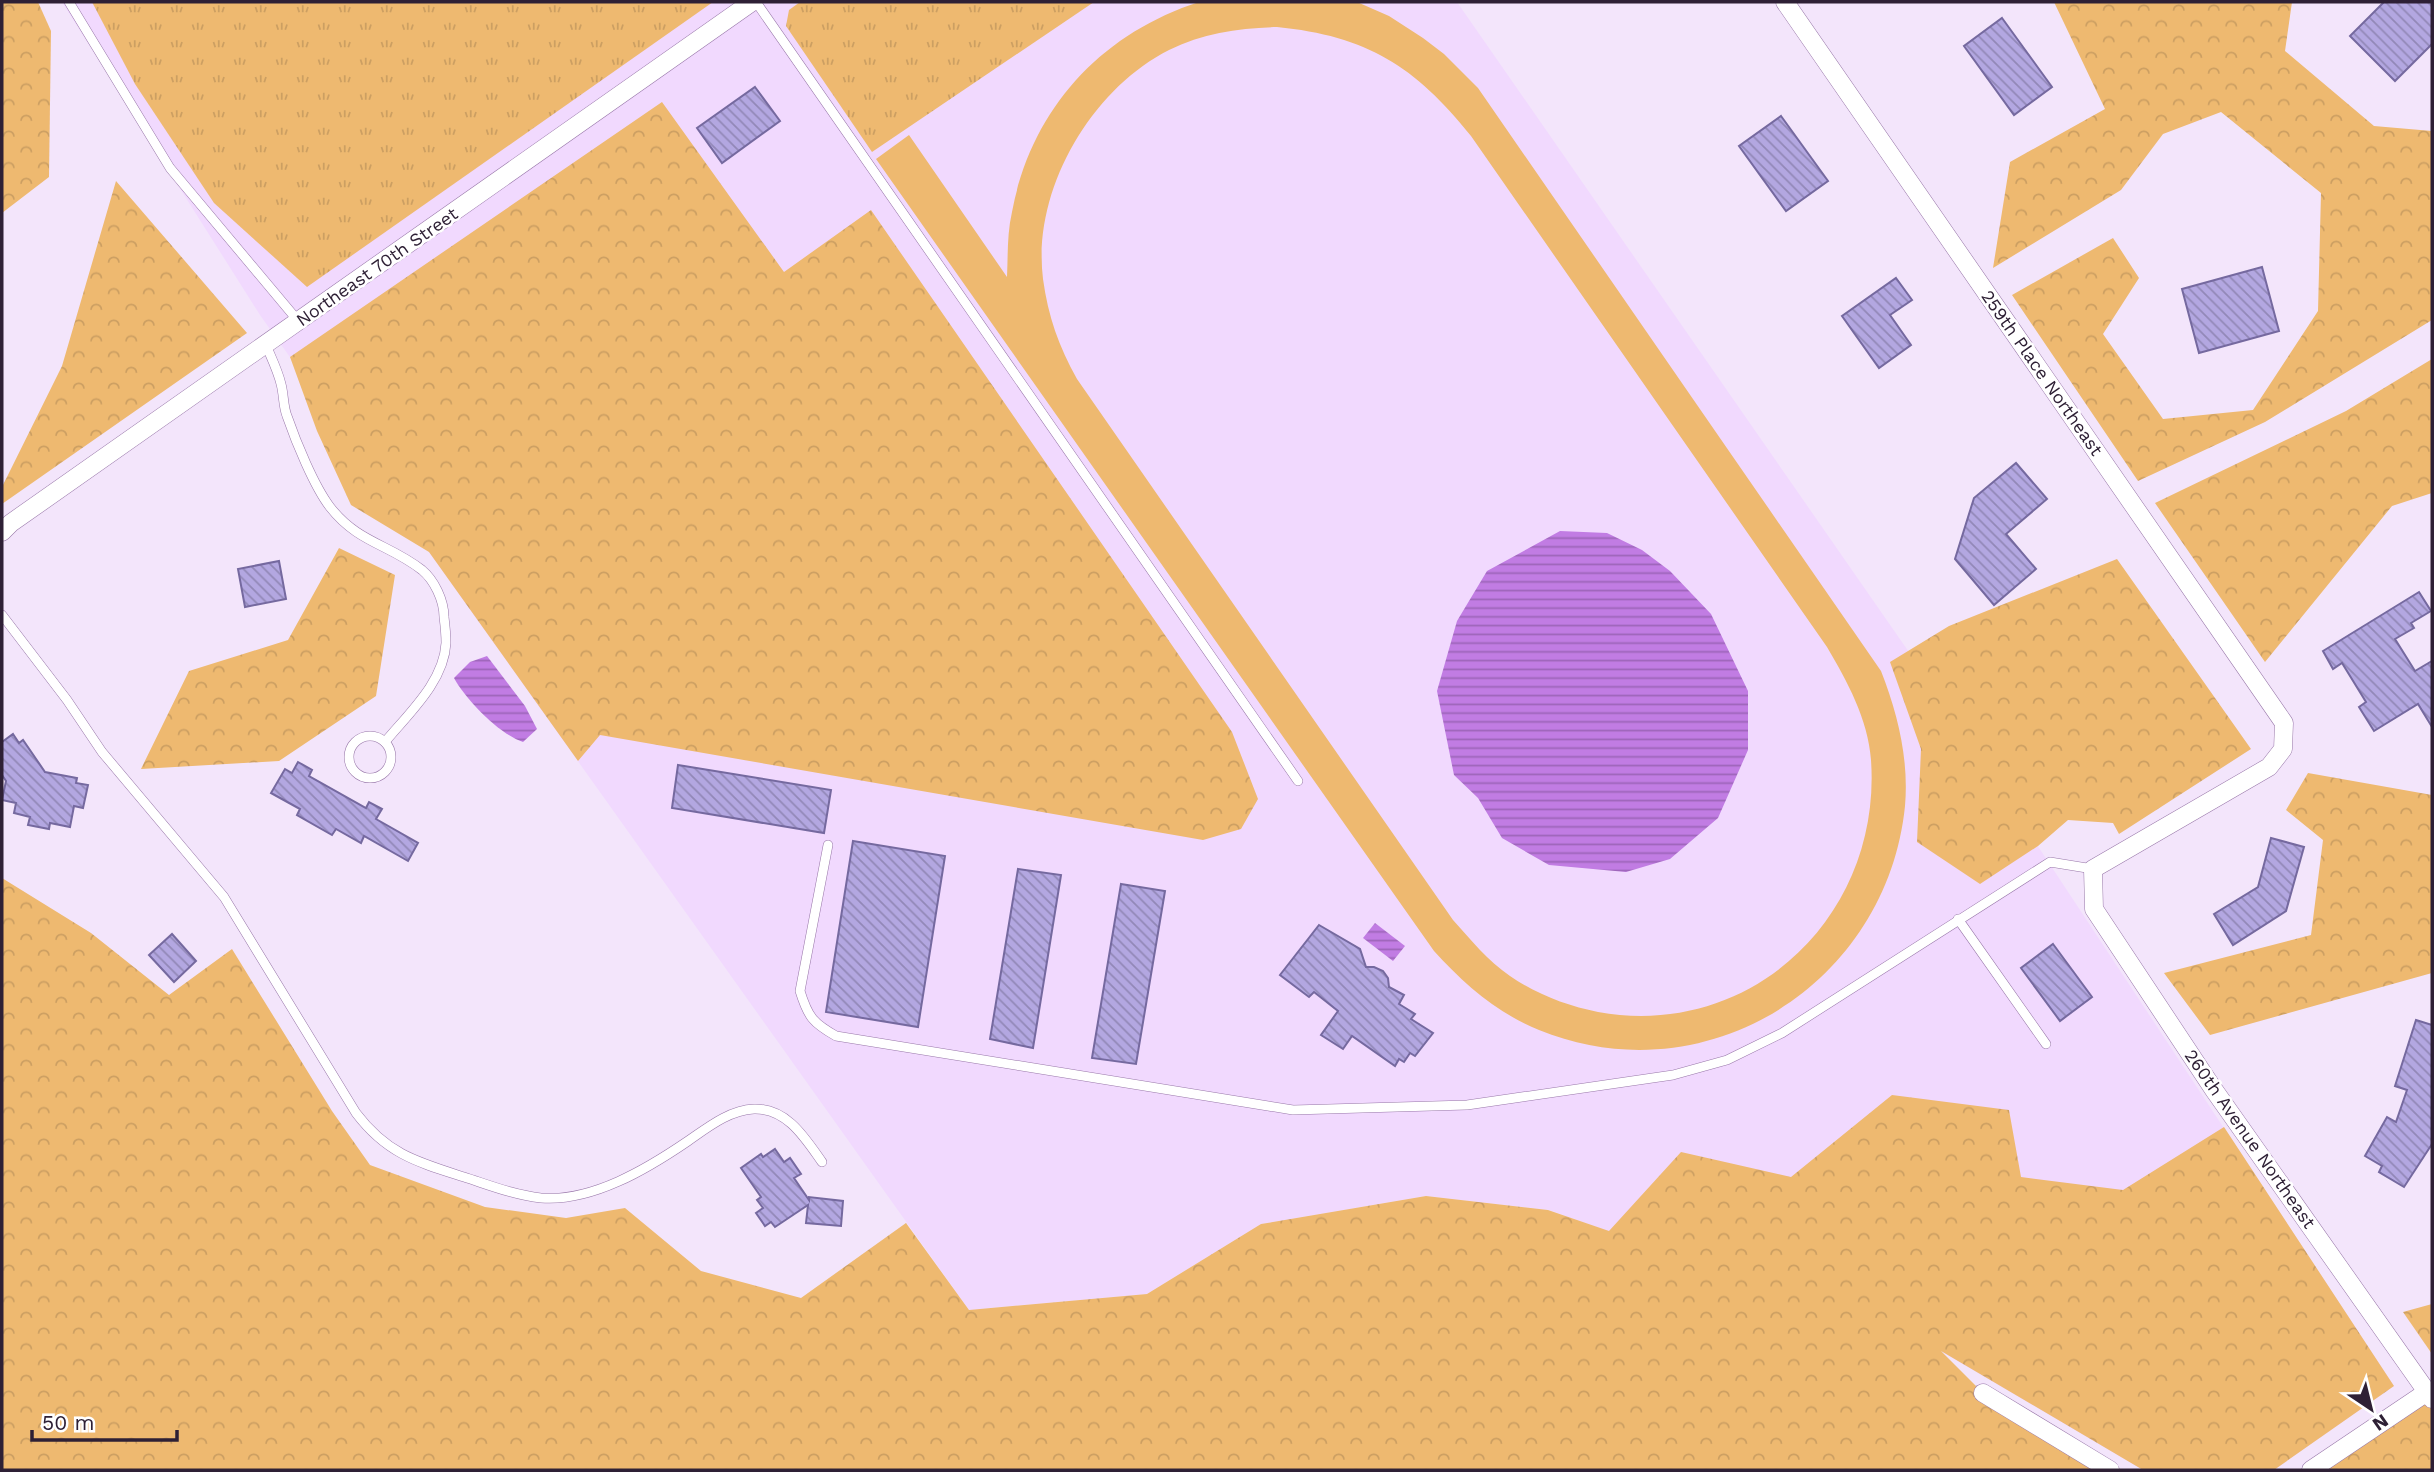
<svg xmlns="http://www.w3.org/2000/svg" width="2434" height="1472" font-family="'Work Sans',sans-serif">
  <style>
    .built { fill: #f1d9fe }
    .grass { fill: url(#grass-tufts) }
    .forest { fill: url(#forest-crowns) }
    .pitch { fill: #eeb970; fill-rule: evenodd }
    .water { fill: url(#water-rules) }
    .building { fill: url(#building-back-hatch); stroke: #75699f; stroke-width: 2 }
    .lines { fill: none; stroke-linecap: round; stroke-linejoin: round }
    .lane-casing { stroke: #9877a9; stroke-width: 10 }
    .street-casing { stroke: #9877a9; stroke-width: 19 }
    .lane { stroke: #fff; stroke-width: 9 }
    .street { stroke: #fff; stroke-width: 18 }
    .labels { text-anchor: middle; stroke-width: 5; stroke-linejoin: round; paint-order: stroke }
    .street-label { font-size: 18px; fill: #2e2035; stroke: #fff }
  </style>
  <defs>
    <pattern id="grass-tufts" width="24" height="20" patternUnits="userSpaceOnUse" patternTransform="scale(1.75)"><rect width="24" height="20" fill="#eeb970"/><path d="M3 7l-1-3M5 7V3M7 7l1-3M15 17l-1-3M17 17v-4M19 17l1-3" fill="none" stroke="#cc9f62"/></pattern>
    <pattern id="forest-crowns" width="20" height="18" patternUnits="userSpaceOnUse" patternTransform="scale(1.75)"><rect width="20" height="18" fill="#eeb970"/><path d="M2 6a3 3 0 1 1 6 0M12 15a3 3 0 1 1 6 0" fill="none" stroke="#cc9f62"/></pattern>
    <pattern id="water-rules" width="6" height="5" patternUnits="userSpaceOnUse" patternTransform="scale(1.75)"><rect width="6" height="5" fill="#c17ce3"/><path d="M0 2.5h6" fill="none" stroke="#9d65b9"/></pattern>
    <pattern id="building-back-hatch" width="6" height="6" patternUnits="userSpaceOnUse" patternTransform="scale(1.75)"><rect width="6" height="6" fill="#b3a7e1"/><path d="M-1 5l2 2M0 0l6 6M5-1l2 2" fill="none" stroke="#9288b7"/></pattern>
  </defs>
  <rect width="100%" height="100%" fill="#f3e5fb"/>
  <polygon class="built" points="62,2 1457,2 1927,678 2394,1386 2274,1470 2143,1470 1937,1349 1549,1210 1426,1196 1261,1224 1147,1294 969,1310 260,315"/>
  <g class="grass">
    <polygon points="92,2 713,2 307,287 214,203 135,84"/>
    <polygon points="800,2 1094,2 872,152 786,26 789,10"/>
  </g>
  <g class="forest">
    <polygon points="2,2 38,2 51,31 49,177 2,213"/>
    <polygon points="2054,2 2292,2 2285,51 2374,126 2432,131 2432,320 2265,422 2138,481 2012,295 2113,238 2139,278 2103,334 2163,419 2253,410 2318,311 2321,193 2221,112 2163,134 2121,190 1993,268 2010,162 2105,109"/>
    <polygon points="662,102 784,272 871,210 1232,732 1258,799 1241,829 1203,840 600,735 578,761 429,552 351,505 317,431 290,357"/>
    <polygon points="116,181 247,333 2,504 2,487 62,366"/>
    <polygon points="2432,359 2432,493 2392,506 2265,662 2155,503 2346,411"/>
    <polygon points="339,548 395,575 376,696 279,761 141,769 189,671 288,640"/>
    <polygon points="2117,559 2251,749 2119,834 2113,823 2068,820 2038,846 1980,884 1917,842 1921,749 1890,662 1949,626"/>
    <polygon points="2308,773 2432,795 2432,973 2210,1035 2164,973 2311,935 2323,840 2286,810"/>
    <polygon points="2,878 91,933 169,995 232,949 332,1111 370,1165 485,1207 566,1218 625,1208 701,1271 801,1298 906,1223 969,1310 1147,1294 1261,1224 1426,1196 1548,1210 1609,1231 1681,1152 1791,1177 1892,1095 2009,1110 2021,1177 2123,1190 2224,1127 2394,1386 2274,1470 2143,1470 1941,1351 1983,1393 2110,1470 2,1470"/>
    <polygon points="2432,1304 2432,1354 2403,1312"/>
    <polygon points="2432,1399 2432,1470 2311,1470"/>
  </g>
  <path class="pitch" d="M 1199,2 L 1357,2 L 1389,16 L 1423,38 L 1444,54 L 1478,88 L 1881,671 C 1898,714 1909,760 1905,806 C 1887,984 1706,1098 1539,1030 C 1497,1013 1464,984 1434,951 L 876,159 L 909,135 L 1007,277 C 1008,255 1007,234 1012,212 C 1031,110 1100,34 1199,2 ZM 1277,27 C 1367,36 1415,66 1471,136 L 1827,647 C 1847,681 1868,719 1871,760 C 1882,914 1753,1040 1598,1012 C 1567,1006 1536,994 1510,976 C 1488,961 1471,940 1453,920 L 1077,379 C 1059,347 1048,316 1043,279 C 1032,191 1090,90 1169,50 C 1203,33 1240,28 1277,27 Z"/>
  <g class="water">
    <polygon points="1560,531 1607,533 1642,550 1670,571 1711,614 1748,691 1748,750 1718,818 1670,859 1626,872 1549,865 1502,838 1478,798 1454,775 1437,691 1457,621 1487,571"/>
    <path d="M 487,656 L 525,706 L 537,729 L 523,742 C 499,734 466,700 454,678 L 470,662 Z"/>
    <polygon points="1375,923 1405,946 1393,961 1363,938"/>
  </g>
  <g class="building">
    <polygon points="2384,2 2432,2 2432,44 2395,81 2350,36"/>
    <polygon points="2002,18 2052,87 2014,115 1964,46"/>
    <polygon points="755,87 780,121 722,163 697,128"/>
    <polygon points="1781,116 1828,181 1786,211 1739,146"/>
    <polygon points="2262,267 2279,331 2199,353 2182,289"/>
    <polygon points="1896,278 1912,300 1890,315 1911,345 1879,368 1842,316"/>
    <polygon points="2016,463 2047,499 2006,534 2036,569 1994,605 1955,559 1974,498"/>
    <polygon points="279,561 286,599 245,607 238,569"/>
    <polygon points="2419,592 2431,611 2411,623 2414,628 2395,639 2415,671 2432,661 2432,727 2418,704 2374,731 2359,707 2366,702 2342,663 2333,669 2323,651"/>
    <polygon points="13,734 19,743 23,740 45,772 77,778 76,783 88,785 83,808 74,806 70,827 50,823 49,829 28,825 30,817 14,813 16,803 2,800 6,781 2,775 2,742"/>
    <polygon points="298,762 312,770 309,776 366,808 369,802 382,809 376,819 418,843 408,861 364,836 361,843 336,829 332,835 297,815 300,809 271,793 285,769 292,773"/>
    <polygon points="678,765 831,790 824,833 672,808"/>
    <polygon points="2271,838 2304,847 2286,911 2233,945 2214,914 2258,887"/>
    <polygon points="853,841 945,856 918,1027 826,1012"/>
    <polygon points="1018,869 1061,875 1033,1048 990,1039"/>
    <polygon points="1121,884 1165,891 1136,1064 1092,1058"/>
    <polygon points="1319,925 1360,949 1366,967 1374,967 1383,971 1388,978 1389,987 1404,995 1399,1004 1415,1014 1411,1019 1433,1033 1415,1056 1410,1053 1404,1062 1399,1059 1395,1066 1352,1036 1343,1049 1321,1035 1338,1011 1314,992 1309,997 1280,975"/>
    <polygon points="172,934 196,961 174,982 149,955"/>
    <polygon points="2053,944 2092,997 2060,1021 2021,968"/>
    <polygon points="2416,1020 2432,1025 2432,1144 2404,1187 2379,1172 2382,1166 2365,1156 2387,1117 2396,1122 2407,1090 2395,1086"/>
    <polygon points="775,1149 784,1162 790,1158 801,1174 794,1178 809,1200 809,1197 843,1201 841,1226 806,1223 808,1205 775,1227 771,1222 765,1226 756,1213 763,1208 757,1200 761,1197 741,1168 761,1154 763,1157"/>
  </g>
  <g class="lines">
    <g class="lane-casing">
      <g id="lane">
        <polyline points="69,2 170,168 299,322"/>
        <polyline points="756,2 1298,781"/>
        <path d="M 266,345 C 271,357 278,371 281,384 C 284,395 283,406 287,416 C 296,442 314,486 330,507 C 358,543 389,544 422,570 C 434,580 444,600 444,617 C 445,625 446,635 446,643 C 444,682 408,714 385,742"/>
        <path d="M 2,615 L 67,700 L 102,752 L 224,897 L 356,1113 C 387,1154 417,1162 464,1177 C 489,1185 514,1195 541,1198 C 592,1202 647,1169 688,1141 C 707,1128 729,1110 754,1109 C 787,1108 805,1138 822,1162"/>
        <circle cx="370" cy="757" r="21"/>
        <path d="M 828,845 L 800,991 C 808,1017 813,1023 836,1036 L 1293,1110 L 1467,1105 L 1673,1075 L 1727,1060 L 1782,1033 L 2050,862 L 2093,869"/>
        <polyline points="1958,919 2046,1044"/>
      </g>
    </g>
    <g class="street-casing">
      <g id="street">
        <polyline points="1785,2 2284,723 2283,749 2269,767 2093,869 2094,909 2214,1090 2432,1399"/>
        <polyline points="2,532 11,523 752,2"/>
        <polyline points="1983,1393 2110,1470"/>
        <polyline points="2311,1470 2427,1392"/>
      </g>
    </g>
    <use href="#lane" class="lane"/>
    <use href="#street" class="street"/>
  </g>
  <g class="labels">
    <g class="street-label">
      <text transform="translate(377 267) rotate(-35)" y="6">Northeast 70th Street</text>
      <text transform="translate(2042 373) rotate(55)" y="6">259th Place Northeast</text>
      <text transform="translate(2250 1139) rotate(55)" y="6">260th Avenue Northeast</text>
    </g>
  </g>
  <rect width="2434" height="1472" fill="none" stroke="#2e2035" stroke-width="7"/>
  <g transform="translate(2371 1409) rotate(145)" stroke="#ffffff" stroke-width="5" paint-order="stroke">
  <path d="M0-5L12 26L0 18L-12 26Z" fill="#2e2035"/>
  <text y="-10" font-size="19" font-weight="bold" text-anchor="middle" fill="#2e2035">N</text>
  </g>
  <path d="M32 1430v10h145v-10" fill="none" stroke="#2e2035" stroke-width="3.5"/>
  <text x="42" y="1430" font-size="21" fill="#2e2035" stroke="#ffffff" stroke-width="5" paint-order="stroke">50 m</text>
</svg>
